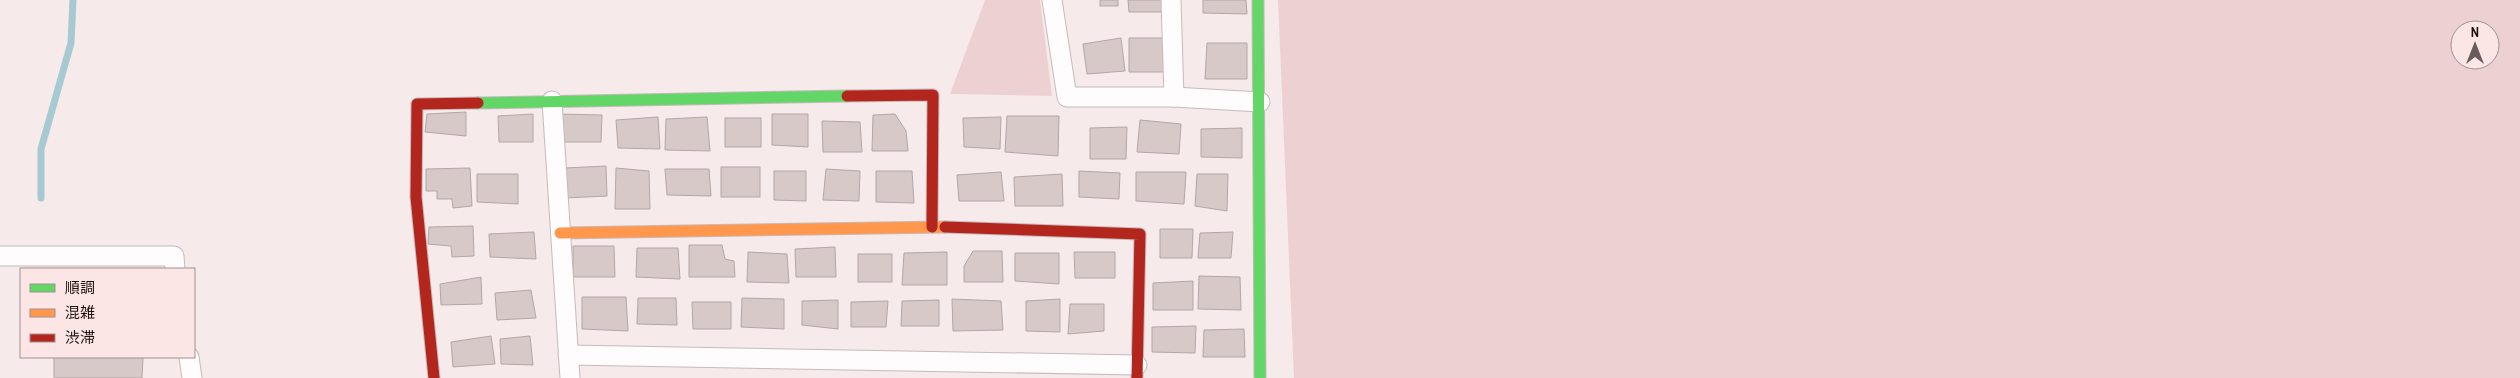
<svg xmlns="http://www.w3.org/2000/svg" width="2520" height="378" font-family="'Archivo Narrow','Noto Sans JP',sans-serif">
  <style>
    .green { fill: #edd1d2; fill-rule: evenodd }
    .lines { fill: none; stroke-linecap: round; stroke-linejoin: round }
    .stream { stroke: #a7c9d2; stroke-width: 7 }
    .building { fill: #d8c9c9; stroke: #b2a6a6 }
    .street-casing { stroke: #c7babb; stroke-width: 21 }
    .fast-casing { stroke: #c7babb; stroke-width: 13 }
    .slow-casing { stroke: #c7babb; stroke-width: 13 }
    .jam-casing { stroke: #c7babb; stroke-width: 13 }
    .street { stroke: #fefcfc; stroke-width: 19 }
    .fast { stroke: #63d668; stroke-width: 11 }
    .slow { stroke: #ff974d; stroke-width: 11 }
    .jam { stroke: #b3261e; stroke-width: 11 }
  </style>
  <rect width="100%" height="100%" fill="#f7eaea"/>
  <g class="green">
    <polygon points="985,0 1040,0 1052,96 950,94"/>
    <path d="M 1278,0 L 2520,0 L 2520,378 L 1294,378 ZM 2460,30 L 2490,30 L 2490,60 L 2460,60 Z"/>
  </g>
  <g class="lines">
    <polyline class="stream" points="41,198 41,149 71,43 73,0"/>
  </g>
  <g class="building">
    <rect x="1100" y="0" width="18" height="6"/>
    <polygon points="1128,0 1168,0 1170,12 1129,12"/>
    <polygon points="1203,0 1246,0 1247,14 1203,13"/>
    <polygon points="1121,38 1125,71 1087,74 1083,44"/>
    <polygon points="1129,38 1170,38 1171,72 1129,72"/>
    <polygon points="1207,43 1247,43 1247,79 1205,79"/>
    <polygon points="466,112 466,136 425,132 427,114"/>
    <polygon points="533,114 533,142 499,142 498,116"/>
    <polygon points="558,114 602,115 601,142 559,142"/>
    <polygon points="772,114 808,114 808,147 772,145"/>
    <polygon points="895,114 906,131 908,151 872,151 873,115"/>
    <polygon points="1007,116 1059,116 1058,156 1005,152"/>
    <polygon points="658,117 660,149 618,148 616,120"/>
    <polygon points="707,117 710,151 665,150 666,119"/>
    <polygon points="1001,117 1000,149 964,147 963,118"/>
    <rect x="725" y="118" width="36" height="29"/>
    <polygon points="1140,120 1181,124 1179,154 1137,152"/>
    <polygon points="822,121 860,122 862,152 823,152"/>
    <polygon points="1127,127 1126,159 1090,159 1090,128"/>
    <polygon points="1242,128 1242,158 1201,157 1201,129"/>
    <polygon points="606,166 607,196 565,198 565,168"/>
    <rect x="721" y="167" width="39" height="30"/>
    <polygon points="470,168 472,206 453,208 452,199 437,199 437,191 426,191 426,169"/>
    <polygon points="616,168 649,171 650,209 615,209"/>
    <polygon points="665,169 709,169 711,196 667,195"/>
    <polygon points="826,169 860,171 859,201 823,200"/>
    <polygon points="774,171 806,171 806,201 774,200"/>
    <polygon points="876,171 912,171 914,203 876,202"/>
    <polygon points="1079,171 1120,173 1119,199 1079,197"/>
    <polygon points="1001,172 1004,201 959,201 957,175"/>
    <polygon points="1136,172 1186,172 1184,204 1136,201"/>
    <polygon points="477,174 518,174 518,204 477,202"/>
    <polygon points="1062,174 1063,206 1015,206 1014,177"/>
    <polygon points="1197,174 1228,174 1227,211 1195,206"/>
    <polygon points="473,226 474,256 452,257 451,246 428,244 429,227"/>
    <polygon points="1160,229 1193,229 1192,258 1160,258"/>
    <polygon points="534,232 536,259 490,257 489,234"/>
    <polygon points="1233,232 1231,258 1198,258 1200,233"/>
    <polygon points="689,245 722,245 725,259 734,261 735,277 689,277"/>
    <polygon points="573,246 614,246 615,277 573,277"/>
    <polygon points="835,247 836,277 796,277 795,249"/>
    <polygon points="637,248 678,248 680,279 636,277"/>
    <polygon points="973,251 1002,251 1003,282 964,282 964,266"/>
    <polygon points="748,252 787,254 789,283 747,282"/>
    <polygon points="947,252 947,285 902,285 904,253"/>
    <polygon points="1074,252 1115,252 1115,278 1075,278"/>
    <polygon points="1015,253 1059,253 1059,284 1015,281"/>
    <rect x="858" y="254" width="34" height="28"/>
    <polygon points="1199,276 1240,277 1241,310 1198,309"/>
    <polygon points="481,277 482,304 441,305 440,284"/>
    <polygon points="1193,281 1193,310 1153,310 1153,283"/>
    <polygon points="531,290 536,318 497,320 495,293"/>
    <polygon points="582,297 626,297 628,331 582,329"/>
    <polygon points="638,298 676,298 677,325 637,324"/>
    <polygon points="742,298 784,299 784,329 741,327"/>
    <polygon points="952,299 1001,301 1003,330 953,331"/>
    <polygon points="1060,299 1060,332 1026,331 1026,301"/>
    <polygon points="838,300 838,329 802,325 802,301"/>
    <polygon points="939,300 939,326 901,326 902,301"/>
    <polygon points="888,301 886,327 851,327 851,302"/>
    <polygon points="692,302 731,302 731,329 693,329"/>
    <polygon points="1070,304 1104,304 1104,331 1068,334"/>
    <polygon points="1196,326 1195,353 1152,352 1152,327"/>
    <polygon points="1244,329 1245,357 1203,357 1204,330"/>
    <polygon points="491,336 495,364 453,367 451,342"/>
    <polygon points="530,336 533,365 501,364 500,339"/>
    <polygon points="54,357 143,357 142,378 54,378"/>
  </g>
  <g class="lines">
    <g class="street-casing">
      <g id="street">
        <polyline points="1052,0 1067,97 1174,97 1260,102"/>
        <polyline points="1171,0 1174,97"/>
        <polyline points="552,101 570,378"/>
        <polyline points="0,256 174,256 175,269"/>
        <polyline points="568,355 1137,365"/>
        <polyline points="189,357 192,378"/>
      </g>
    </g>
    <g class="fast-casing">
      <g id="fast">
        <polyline points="1258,0 1260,378"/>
        <polyline points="478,103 847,96"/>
      </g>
    </g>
    <g class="slow-casing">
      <polyline id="slow" points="560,233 945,227"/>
    </g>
    <g class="jam-casing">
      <g id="jam">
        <polyline points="847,96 933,95 932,227"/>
        <polyline points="945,227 1140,234 1137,378"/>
        <polyline points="434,378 416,197 417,104 478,103"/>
      </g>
    </g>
    <use href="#street" class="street"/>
    <use href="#fast" class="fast"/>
    <use href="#slow" class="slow"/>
    <use href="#jam" class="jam"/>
  </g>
  <rect x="20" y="268" width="175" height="90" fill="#fce5e5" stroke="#a29090"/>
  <rect x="30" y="284" width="25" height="8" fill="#63d668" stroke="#a29090"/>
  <text x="65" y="293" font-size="15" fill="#1c1010">順調</text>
  <rect x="30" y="309" width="25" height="8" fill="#ff974d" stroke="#a29090"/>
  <text x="65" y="318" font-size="15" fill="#1c1010">混雑</text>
  <rect x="30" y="334" width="25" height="8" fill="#b3261e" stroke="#a29090"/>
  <text x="65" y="343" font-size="15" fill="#1c1010">渋滞</text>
  <g transform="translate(2475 45)"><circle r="24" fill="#fce5e5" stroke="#a29090"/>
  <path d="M0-4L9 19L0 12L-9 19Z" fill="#695c5c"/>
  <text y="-8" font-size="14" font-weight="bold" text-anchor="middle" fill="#1c1010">N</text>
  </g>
</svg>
